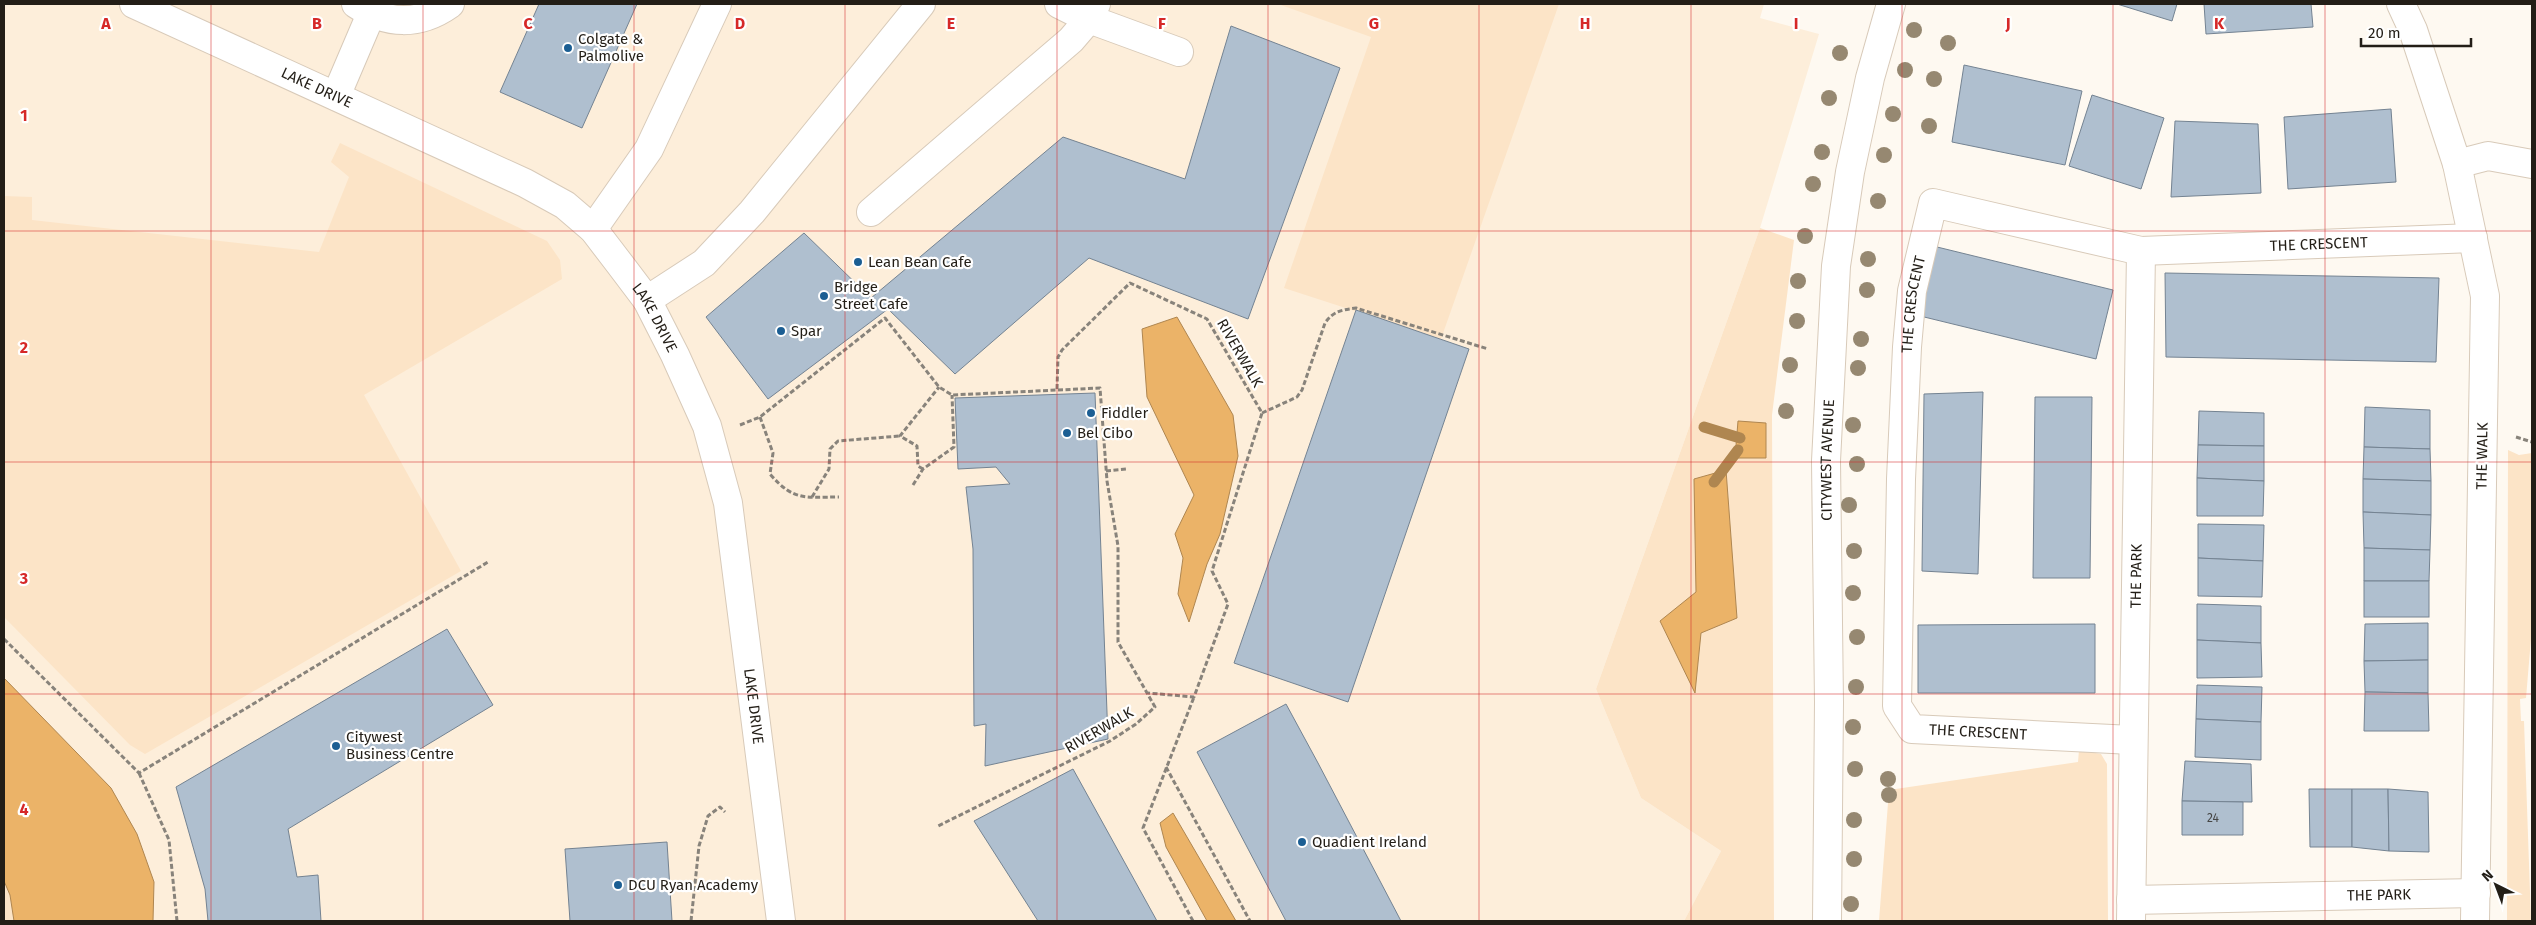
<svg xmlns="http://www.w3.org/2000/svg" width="2536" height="925" font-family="'Fira Sans',sans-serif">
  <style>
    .built { fill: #fdeeda }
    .green { fill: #fce4c7 }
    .water { fill: #ebb368; stroke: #af8650 }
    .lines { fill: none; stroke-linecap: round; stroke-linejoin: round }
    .stream { stroke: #af8650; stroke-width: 11 }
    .building { fill: #afbfcf; stroke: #748392 }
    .minor-casing { stroke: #d8cab9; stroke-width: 30 }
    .major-casing { stroke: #d8cab9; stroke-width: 30 }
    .path { stroke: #88837b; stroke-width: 3; stroke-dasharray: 5 2.5; stroke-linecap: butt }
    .minor { stroke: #fff; stroke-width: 28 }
    .major { stroke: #fff; stroke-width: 28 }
    .tree { fill: #968871 }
    .grid { fill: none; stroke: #d62828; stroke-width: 1; stroke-opacity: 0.55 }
    .poi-dot { fill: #1b5e93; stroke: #fff; stroke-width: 2 }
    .labels { text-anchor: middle; stroke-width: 4.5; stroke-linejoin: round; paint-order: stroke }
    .number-label { font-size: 12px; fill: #464645 }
    .poi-label { font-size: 15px; fill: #231e17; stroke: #fff; text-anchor: start }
    .street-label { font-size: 15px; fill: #231e17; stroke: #fff }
    .grid-label { font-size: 16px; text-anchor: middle; font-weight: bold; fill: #d62828; stroke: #fff; stroke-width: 4.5; stroke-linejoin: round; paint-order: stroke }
  </style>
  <rect width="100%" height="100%" fill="#fef9f1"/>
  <polygon class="built" points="4,4 1764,4 1760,18 1819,34 1760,228 1596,689 1641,798 1721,851 1684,921 4,921"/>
  <g class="green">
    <polygon points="1278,4 1559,4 1441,339 1284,288 1371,37"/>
    <polygon points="340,143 547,241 560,260 562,279 364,395 461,571 145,754 130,745 4,617 4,196 32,197 32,220 319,252 349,177 331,162"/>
    <polygon points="1760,228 1794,240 1772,415 1774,921 1684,921 1721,851 1641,798 1596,689"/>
    <polygon points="2508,450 2519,455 2532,453 2532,627 2526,698 2520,699 2521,721 2524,721 2531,921 2507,921"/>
    <polygon points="2079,750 2101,754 2107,764 2108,921 1879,921 1889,790 2078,762"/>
    <polygon points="4,881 10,895 14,921 4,921"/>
  </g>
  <g class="water">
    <polygon points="1177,317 1233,415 1238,456 1220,534 1207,564 1189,622 1178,594 1183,558 1175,534 1194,495 1147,397 1142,329"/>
    <polygon points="1738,421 1766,423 1766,458 1735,458"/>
    <polygon points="1726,470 1737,618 1701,633 1695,693 1660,621 1696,592 1694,479"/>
    <polygon points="4,678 111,788 137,834 154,882 153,921 14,921 10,895 4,881"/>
    <polygon points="1173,813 1236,921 1207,921 1166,847 1160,823"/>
  </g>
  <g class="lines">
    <g class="stream">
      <polyline points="1704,427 1740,438"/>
      <polyline points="1714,482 1738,450"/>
    </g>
  </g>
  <g class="building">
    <polygon points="539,4 637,4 582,128 500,92"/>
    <polygon points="2117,4 2177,4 2172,21"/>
    <polygon points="2204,4 2311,4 2313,27 2206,34"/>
    <polygon points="1231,26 1340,68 1248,319 1089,258 955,374 888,309 768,399 706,317 804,233 871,298 1063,137 1185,179"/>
    <polygon points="1964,65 2082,91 2065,165 1952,142"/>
    <polygon points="2092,95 2164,118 2141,189 2069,166"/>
    <polygon points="2391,109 2396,182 2288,189 2284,117"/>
    <polygon points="2175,121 2258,124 2261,193 2171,197"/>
    <polygon points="1933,246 2113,290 2096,359 1916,315"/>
    <polygon points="2165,273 2439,278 2436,362 2166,357"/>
    <polygon points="1356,310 1469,349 1348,702 1234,663"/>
    <polygon points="1983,392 1978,574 1922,571 1924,394"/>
    <polygon points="1095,393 1108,739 985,766 986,724 974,726 973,549 966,487 1010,484 996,467 958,469 955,398"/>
    <polygon points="2035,397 2092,397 2090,578 2033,578"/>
    <polygon points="2365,407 2430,410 2430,449 2364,447"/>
    <polygon points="2199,411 2264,413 2264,446 2198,445"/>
    <polygon points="2198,445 2264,446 2264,481 2197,478"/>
    <polygon points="2364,447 2430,449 2431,481 2363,479"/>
    <polygon points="2197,478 2264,481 2263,516 2197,516"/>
    <polygon points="2363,479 2431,481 2431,515 2363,512"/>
    <polygon points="2363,512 2431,515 2430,550 2364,548"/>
    <polygon points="2198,524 2264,525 2263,561 2198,558"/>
    <polygon points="2364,548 2430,550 2429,581 2364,581"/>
    <polygon points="2198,558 2263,561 2262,597 2198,596"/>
    <rect x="2364" y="581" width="65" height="36"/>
    <polygon points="2197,604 2261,606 2261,643 2197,640"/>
    <polygon points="2428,623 2428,660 2364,661 2365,624"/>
    <polygon points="2095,624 2095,693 1918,693 1918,625"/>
    <polygon points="447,629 493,705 288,829 297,877 318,875 321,921 208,921 205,889 176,787"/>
    <polygon points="2197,640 2261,643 2262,677 2197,678"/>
    <polygon points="2428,660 2428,693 2365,692 2364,661"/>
    <polygon points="2197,685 2262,687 2261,722 2196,719"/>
    <polygon points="2365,692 2428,693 2429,731 2364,731"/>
    <polygon points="1286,704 1318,763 1401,921 1286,921 1197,752"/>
    <polygon points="2196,719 2261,722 2261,760 2195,757"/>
    <polygon points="2185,761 2251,764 2252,802 2182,801"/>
    <polygon points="1073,769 1157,921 1038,921 974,821"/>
    <polygon points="2309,789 2352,789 2352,847 2310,847"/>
    <polygon points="2352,789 2388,789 2389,851 2352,847"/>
    <polygon points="2388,789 2428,792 2429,852 2389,851"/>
    <polygon points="2182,801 2243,802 2243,835 2182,835"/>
    <polygon points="667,842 672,921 570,921 565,849"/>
  </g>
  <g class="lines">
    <g class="minor-casing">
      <g id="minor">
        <path id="s1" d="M 134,4 L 525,183 L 565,205 L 593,229 L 619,263 L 647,300 L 675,355 L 707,426 L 728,503 L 781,921"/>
        <path d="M 356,4 C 387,25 419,26 450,4"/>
        <polyline points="1059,4 1089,19 1179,52"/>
        <polyline points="2401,4 2413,30 2457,164 2485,296 2475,921"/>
        <polyline points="336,96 371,14"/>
        <polyline points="2457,164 2488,156 2532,164"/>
        <polyline points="871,212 1071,40 1089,19 1096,4"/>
        <polyline points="593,229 649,149 717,4"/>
        <polyline points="647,300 704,263 752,212 921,4"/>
        <path id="s2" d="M 2132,740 L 1912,729 L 1897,706 L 1901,479 L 1907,347 L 1912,291 L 1933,203 L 2141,251 L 2473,238"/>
        <path id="s3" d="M 2131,900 L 2476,893"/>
        <path id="s4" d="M 2131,921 L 2141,251"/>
      </g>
    </g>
    <g class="major-casing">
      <g id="major">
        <path id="s5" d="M 1827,921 L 1829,702 L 1826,461 L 1836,266 L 1850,172 L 1870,78 L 1891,4"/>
      </g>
    </g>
    <g class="path">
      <polyline points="1057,389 1058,357 1062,350 1130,283 1207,319 1262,413 1212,571 1228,604 1194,697 1148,693"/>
      <path d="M 1262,413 L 1297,397 L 1302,390 L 1325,323 C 1333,311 1342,310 1356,308 L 1488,349"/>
      <path d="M 760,417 L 773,453 L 770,474 C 794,502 806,497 839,497"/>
      <polyline points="740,425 760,417 885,318 939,387 952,395 1100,388 1107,481 1118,546 1118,642 1155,707 1136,724 1110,741 938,826"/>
      <polyline points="2516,437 2532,442"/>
      <polyline points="923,469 918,466 917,446 900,436 939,387"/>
      <polyline points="1106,471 1127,469"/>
      <polyline points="913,485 923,469 954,447 952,395"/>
      <polyline points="812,497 829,469 830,449 838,441 900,436"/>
      <polyline points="4,639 139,773 488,562"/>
      <polyline points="1166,767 1250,921"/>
      <polyline points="139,773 169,840 177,921"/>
      <polyline points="691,921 699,846 708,816 720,807 725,812"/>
      <polyline points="1193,921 1143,828 1194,697"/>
    </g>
    <use href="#minor" class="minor"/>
    <use href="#major" class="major"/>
  </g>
  <g class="tree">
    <circle cx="1914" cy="30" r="8"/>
    <circle cx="1948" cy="43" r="8"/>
    <circle cx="1840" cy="53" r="8"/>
    <circle cx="1905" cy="70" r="8"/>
    <circle cx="1934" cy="79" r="8"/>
    <circle cx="1829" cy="98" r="8"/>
    <circle cx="1893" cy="114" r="8"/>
    <circle cx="1929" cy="126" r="8"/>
    <circle cx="1822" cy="152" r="8"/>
    <circle cx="1884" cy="155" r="8"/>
    <circle cx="1813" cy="184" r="8"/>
    <circle cx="1878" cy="201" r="8"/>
    <circle cx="1805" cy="236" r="8"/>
    <circle cx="1868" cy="259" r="8"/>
    <circle cx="1798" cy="281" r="8"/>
    <circle cx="1867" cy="290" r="8"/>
    <circle cx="1797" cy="321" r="8"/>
    <circle cx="1861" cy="339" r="8"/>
    <circle cx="1790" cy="365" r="8"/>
    <circle cx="1858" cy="368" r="8"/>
    <circle cx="1786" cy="411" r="8"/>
    <circle cx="1853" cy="425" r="8"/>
    <circle cx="1857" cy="464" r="8"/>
    <circle cx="1849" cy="505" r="8"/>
    <circle cx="1854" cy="551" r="8"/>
    <circle cx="1853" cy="593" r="8"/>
    <circle cx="1857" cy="637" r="8"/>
    <circle cx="1856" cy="687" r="8"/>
    <circle cx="1853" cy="727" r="8"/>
    <circle cx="1855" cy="769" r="8"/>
    <circle cx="1888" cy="779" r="8"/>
    <circle cx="1889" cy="795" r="8"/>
    <circle cx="1854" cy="820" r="8"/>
    <circle cx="1854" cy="859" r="8"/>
    <circle cx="1851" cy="904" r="8"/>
  </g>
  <path class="grid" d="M 211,4 L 211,921M 423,4 L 423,921M 634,4 L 634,921M 845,4 L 845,921M 1057,4 L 1057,921M 1268,4 L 1268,921M 1479,4 L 1479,921M 1691,4 L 1691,921M 1902,4 L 1902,921M 2113,4 L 2113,921M 2325,4 L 2325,921M 4,231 L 2532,231M 4,462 L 2532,462M 4,694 L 2532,694"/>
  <g class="poi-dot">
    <circle cx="568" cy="48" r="5"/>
    <circle cx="858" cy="262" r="5"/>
    <circle cx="824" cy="296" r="5"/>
    <circle cx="781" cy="331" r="5"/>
    <circle cx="1091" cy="413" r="5"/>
    <circle cx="1067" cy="433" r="5"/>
    <circle cx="336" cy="746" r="5"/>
    <circle cx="1302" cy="842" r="5"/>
    <circle cx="618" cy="885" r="5"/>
  </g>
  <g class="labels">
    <g class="number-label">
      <text x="2213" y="822">24</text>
    </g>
    <g class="poi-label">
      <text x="578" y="44">Colgate &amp;<tspan x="578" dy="17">Palmolive</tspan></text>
      <text x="868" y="267">Lean Bean Cafe</text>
      <text x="834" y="292">Bridge<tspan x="834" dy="17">Street Cafe</tspan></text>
      <text x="791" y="336">Spar</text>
      <text x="1101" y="418">Fiddler</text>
      <text x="1077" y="438">Bel Cibo</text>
      <text x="346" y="742">Citywest<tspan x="346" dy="17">Business Centre</tspan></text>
      <text x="1312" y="847">Quadient Ireland</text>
      <text x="628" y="890">DCU Ryan Academy</text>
    </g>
    <g class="street-label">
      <text dy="5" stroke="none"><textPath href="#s1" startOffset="201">LAKE DRIVE</textPath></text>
      <text dy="5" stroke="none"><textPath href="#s2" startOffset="1145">THE CRESCENT</textPath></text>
      <text dy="5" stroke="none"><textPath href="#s2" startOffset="650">THE CRESCENT</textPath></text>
      <text dy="5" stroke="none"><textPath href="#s1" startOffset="621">LAKE DRIVE</textPath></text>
      <text transform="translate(1240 353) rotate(60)" y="5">RIVERWALK</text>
      <text transform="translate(2482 456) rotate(-89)" y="5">THE WALK</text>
      <text dy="5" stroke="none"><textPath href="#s5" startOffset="461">CITYWEST AVENUE</textPath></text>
      <text dy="5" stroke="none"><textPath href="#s4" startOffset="345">THE PARK</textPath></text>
      <text dy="5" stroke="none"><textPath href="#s1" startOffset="1026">LAKE DRIVE</textPath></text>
      <text transform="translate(1099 730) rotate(-30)" y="5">RIVERWALK</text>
      <text transform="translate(1978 732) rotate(3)" y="5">THE CRESCENT</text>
      <text dy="5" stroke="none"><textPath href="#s3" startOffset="248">THE PARK</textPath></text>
    </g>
  </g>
  <g class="grid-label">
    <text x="106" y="29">A</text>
    <text x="317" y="29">B</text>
    <text x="528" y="29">C</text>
    <text x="740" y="29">D</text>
    <text x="951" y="29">E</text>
    <text x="1162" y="29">F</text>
    <text x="1374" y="29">G</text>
    <text x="1585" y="29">H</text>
    <text x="1796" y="29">I</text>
    <text x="2008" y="29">J</text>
    <text x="2219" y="29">K</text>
    <text x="24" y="121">1</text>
    <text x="24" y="353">2</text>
    <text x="24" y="584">3</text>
    <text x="24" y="815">4</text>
  </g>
  <rect width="2536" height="925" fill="none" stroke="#231e17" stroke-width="10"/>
  <g transform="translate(2496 885) rotate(318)" stroke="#ffffff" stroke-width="4" paint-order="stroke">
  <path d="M0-4L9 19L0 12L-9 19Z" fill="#231e17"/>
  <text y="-8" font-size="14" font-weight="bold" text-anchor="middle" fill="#231e17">N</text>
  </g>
  <path d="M2361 38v8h110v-8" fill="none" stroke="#231e17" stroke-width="2.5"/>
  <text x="2368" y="38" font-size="15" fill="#231e17" stroke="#ffffff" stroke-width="4" paint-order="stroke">20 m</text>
</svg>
